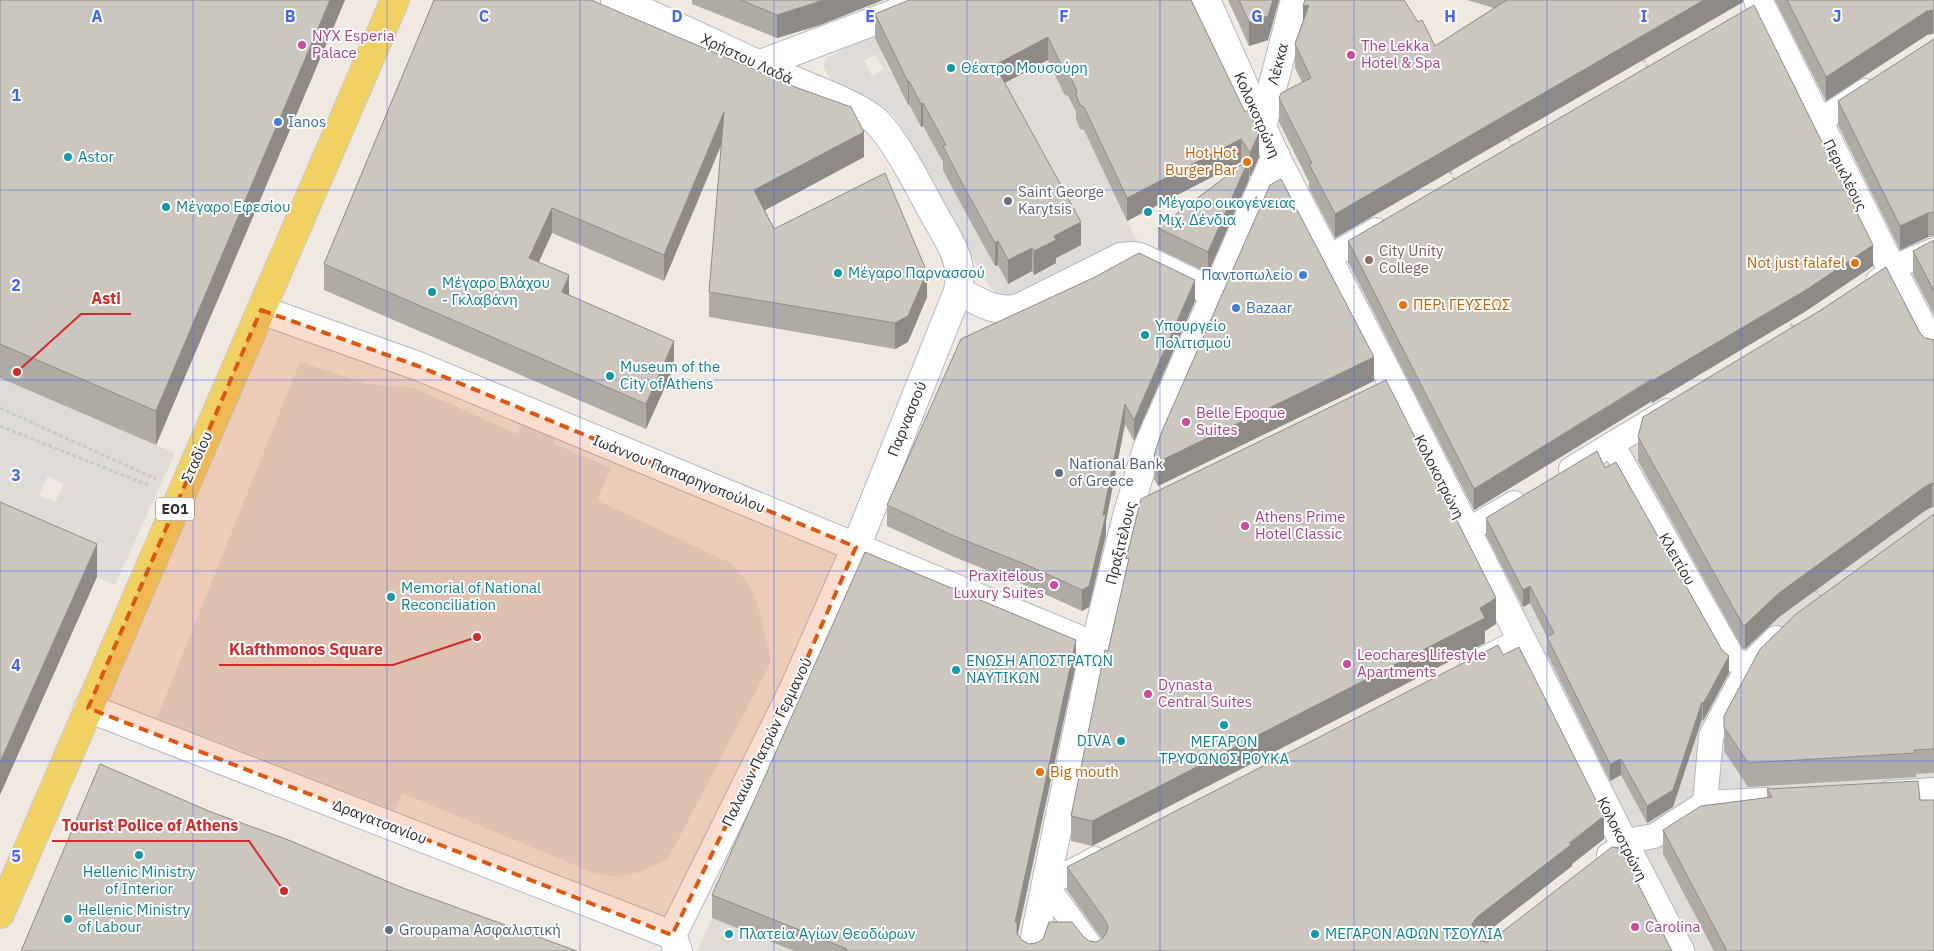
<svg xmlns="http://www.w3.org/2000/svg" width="1934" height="951" font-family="'IBM Plex Sans',sans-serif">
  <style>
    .plaza { fill: #dfdcd8; fill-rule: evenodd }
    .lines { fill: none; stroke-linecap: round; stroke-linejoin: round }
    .pedestrian-casing { stroke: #b4b7c1; stroke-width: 26 }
    .minor-casing { stroke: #b4b7c1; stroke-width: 30 }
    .tertiary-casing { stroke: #b4b7c1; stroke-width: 30 }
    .primary-casing { stroke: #c9c9c9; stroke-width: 30 }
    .path { stroke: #c9c9c9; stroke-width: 3; stroke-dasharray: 4 2.5; stroke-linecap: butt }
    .pedestrian { stroke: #fff; stroke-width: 24 }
    .minor { stroke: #fff; stroke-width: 28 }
    .tertiary { stroke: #fff; stroke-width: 28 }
    .primary { stroke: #f2d163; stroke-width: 28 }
    .wall { fill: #afaba4 }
    .shaded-wall { fill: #8e8b86 }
    .building { fill: #cbc7bf; stroke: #8e8b86 }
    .marked { fill: #df570e; fill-opacity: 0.2; stroke: #df570e; stroke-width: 4; stroke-dasharray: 10 6; stroke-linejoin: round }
    .grid { fill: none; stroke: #4264fb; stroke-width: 1; stroke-opacity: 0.55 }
    .hotel-dot { fill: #d1479c; stroke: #fff; stroke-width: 2 }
    .culture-dot { fill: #0f9aa8; stroke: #fff; stroke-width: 2 }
    .shop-dot { fill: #3f7fe0; stroke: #fff; stroke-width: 2 }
    .food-dot { fill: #e8710a; stroke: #fff; stroke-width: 2 }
    .worship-dot { fill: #6b7280; stroke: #fff; stroke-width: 2 }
    .education-dot { fill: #8d6e63; stroke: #fff; stroke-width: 2 }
    .service-dot { fill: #5c6f8a; stroke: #fff; stroke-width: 2 }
    .labels { text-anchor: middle; stroke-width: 4; stroke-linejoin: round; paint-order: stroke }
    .shield { fill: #fff; stroke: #6d6d6d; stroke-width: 1 }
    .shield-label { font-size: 14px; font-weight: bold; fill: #2e2e2e }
    .hotel-label { font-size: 15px; fill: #b23c85; stroke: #fff; text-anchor: start }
    .street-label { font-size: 15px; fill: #2e2e2e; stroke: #fff }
    .culture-label { font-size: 15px; fill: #0d838f; stroke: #fff; text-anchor: start }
    .shop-label { font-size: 15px; fill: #366cbe; stroke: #fff; text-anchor: start }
    .food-label { font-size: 15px; fill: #c56008; stroke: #fff; text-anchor: end }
    .worship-label { font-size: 15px; fill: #5b616d; stroke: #fff; text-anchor: start }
    .education-label { font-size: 15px; fill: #785e54; stroke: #fff; text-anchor: start }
    .service-label { font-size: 15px; fill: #4e5e75; stroke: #fff; text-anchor: start }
    .grid-label { font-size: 16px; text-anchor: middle; font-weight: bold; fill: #4264fb; stroke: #fff; stroke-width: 4; stroke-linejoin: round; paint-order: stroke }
    .leader { fill: none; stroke: #d62828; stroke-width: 2 }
    .callout-dot { fill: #d62828; stroke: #fff; stroke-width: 2 }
    .callout-label { font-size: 16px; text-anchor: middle; font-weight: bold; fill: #d62828; stroke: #fff; stroke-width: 4; stroke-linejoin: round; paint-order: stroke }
  </style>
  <rect width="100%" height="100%" fill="#efe9e1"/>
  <g class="plaza">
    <path d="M 876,34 L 886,59 L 884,60 L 920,124 L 1051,59 L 1061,80 L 1059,84 L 1064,94 L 1068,96 L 1077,115 L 1080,128 L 1084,130 L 1132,231 L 1142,246 L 1009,298 L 997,295 L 984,279 L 916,153 L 894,116 L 883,106 L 840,89 L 832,83 L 823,65 L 826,58 ZM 875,54 L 884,69 L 872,76 L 864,61 ZM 946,168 L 1055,263 L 1032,271 L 1008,284 L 998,265 L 995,266 L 991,261 L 994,258 L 981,240 Z"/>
    <path d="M 1777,353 L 1638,461 L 1740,643 L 1934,503 L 1934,538 L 1758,688 L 1722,747 L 1744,781 L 1847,778 L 1934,773 L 1934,830 L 1663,854 L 1714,951 L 1693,951 L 1638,839 L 1480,533 ZM 1711,647 L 1728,677 L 1700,725 L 1677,795 L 1645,819 L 1592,721 Z"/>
    <polygon points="300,362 368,384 414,388 517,434 522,423 556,436 554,444 611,468 597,500 732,564 751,588 760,613 771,662 668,859 640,872 627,875 617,877 596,874 402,793 391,819 156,721"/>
    <path d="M 0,378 L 175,453 L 115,585 L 0,535 ZM 48,476 L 64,484 L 55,502 L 39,495 Z"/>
    <polygon points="712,918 794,951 697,951"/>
  </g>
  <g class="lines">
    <g class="pedestrian-casing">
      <g id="pedestrian">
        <polyline points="1818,122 1865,91"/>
        <polyline points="1328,258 1376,230"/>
        <polyline points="1878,281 1903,263 1934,250"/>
        <polyline points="1612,444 1734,660 1749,665"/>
        <polyline points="1571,469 1667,411"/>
        <polyline points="1466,531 1514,503"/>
        <polyline points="1472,665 1521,640"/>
        <polyline points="1889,793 1934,790"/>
        <polyline points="1705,803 1711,736 1749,665 1776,638"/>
        <polyline points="1705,803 1765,800"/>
        <polyline points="1609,855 1632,840 1654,836 1705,803"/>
        <polyline points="1094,951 1046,885 1095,859"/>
      </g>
    </g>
    <g class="minor-casing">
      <g id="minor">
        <path d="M 615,0 C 674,23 730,52 788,78 C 810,88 859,105 876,121 C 897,142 919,187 934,214 C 948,240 965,260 958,291 L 856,547 L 795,686 L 672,935"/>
        <polyline points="1206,0 1277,160 1394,386 1625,845 1680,951"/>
        <polyline points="1758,0 1893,271 1934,349"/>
        <polyline points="758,65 893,14 925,0"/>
        <polyline points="1262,127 1295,0"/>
        <path d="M 958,291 C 978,301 996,314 1019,308 L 1121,257 L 1133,256 L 1140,257 L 1216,294"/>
        <polyline points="261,310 418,366 1095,646"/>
        <polyline points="1032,951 1095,646 1127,516 1147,449 1276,156"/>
      </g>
    </g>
    <g class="tertiary-casing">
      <polyline id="tertiary" points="88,708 672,935 678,951"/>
    </g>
    <g class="primary-casing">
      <polyline id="primary" points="0,914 395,0"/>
    </g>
    <g class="path">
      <polyline points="1643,59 1650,70"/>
      <polyline points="1508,138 1515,149"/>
      <polyline points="1450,171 1456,183"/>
      <polyline points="1786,319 1795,329"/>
      <polyline points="0,408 156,479"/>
      <polyline points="0,426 148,485"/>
      <polyline points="1815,589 1822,599"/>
    </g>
    <use href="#pedestrian" class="pedestrian"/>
    <use href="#minor" class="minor"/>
    <use href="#tertiary" class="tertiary"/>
    <use href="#primary" class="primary"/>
  </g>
  <g class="wall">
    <polygon points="0,0 345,0 156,445 0,378"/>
    <polygon points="434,0 864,157 765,210 774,229 927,297 908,342 895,349 709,317 709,292 722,144 664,281 552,233 539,262 569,295 674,367 646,429 324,290 324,264"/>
    <polygon points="692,0 883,0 820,25 777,38 692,4"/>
    <polygon points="1191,0 1259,157 1250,177 1249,175 1249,179 1208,273 1158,249 1158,228 1242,164 1241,162 1127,221 1084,130 1080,129 1076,119 1076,112 1068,96 1064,94 1048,60 1005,83 1081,245 1056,258 1056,263 1034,275 1032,271 1008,284 998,265 995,266 962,206 943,170 943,162 923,126 921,127 909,104 908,105 875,38 875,14"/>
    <polygon points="1228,0 1279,0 1268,40 1249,46"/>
    <polygon points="1467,0 1743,0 1743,2 1335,238 1309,188 1309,182 1279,122 1279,98 1302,82 1295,68 1295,44 1303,21 1418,22 1435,46 1494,8"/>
    <polygon points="1775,0 1934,0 1934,34 1927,35 1826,101"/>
    <polygon points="1934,39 1934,236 1928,237 1900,250 1838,125 1838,101"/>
    <polygon points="1934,240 1934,315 1913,275 1913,251"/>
    <polygon points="1348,241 1873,266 1806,311 1652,403 1652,401 1474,510 1348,262"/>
    <polygon points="1195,301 1134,441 1125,424 1106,521 1106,535 1089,607 1082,611 1027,586 954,557 887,526 887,505"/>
    <polygon points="1920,333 1925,338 1934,340 1934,508 1932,507 1926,510 1779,617 1745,649 1743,649 1638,461 1638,437"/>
    <polygon points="1374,381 1158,486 1154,479 1154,455"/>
    <polygon points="1605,468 1729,673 1703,721 1702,719 1673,807 1647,823 1621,775 1610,781 1547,654 1547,637 1530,603 1523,607 1486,535 1486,518"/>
    <polygon points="1934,514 1934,773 1916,774 1916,777 1748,787 1724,751 1724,727"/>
    <polygon points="1496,624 1485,631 1485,643 1092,846 1071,841 1071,816 1108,651"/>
    <polygon points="1076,663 1018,934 1022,940 1029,944 1083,936 1089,941 1096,942 1102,939 1067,890 1067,867 1604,839 1572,864 1572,866 1478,939 1480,941 1672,951 794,951 712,918 712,895"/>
    <polygon points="1767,789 1920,800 1934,951 1714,951 1663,854 1663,830 1767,797"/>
  </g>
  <g class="shaded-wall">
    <polygon points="330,0 345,0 156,445 156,411"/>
    <polygon points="824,0 883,0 820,25 777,38 777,15"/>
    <polygon points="1273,0 1279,0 1268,40 1249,46 1249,22"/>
    <polygon points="1704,0 1743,0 1743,2 1335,238 1335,214"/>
    <polygon points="1309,5 1303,30 1303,6"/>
    <polygon points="1933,9 1933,33 1927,35 1826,101 1826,77 1927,11"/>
    <polygon points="1048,37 1048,60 995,88 995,65"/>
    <polygon points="909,81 909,104 908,105 908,82"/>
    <polygon points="923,103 923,126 921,127 921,104"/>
    <polygon points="724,112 724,137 664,281 664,255"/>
    <polygon points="864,132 864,157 754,216 754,190"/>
    <polygon points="1259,133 1259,157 1250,177 1250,153"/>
    <polygon points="1241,139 1241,162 1127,221 1127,198"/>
    <polygon points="1249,159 1249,179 1208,273 1208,252"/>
    <polygon points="552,208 552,233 529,283 529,258"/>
    <polygon points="1928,213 1928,237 1900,250 1900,226"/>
    <polygon points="1081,222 1081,245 1056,258 1056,263 1034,275 1034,251 1054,236"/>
    <polygon points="998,241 998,265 995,266 995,243"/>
    <polygon points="1873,245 1873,266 1806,311 1652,403 1652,401 1474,510 1474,489"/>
    <polygon points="1032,248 1032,271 1008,284 1008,260"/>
    <polygon points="927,272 927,297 908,342 895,349 895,323"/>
    <polygon points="569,275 569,301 562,292"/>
    <polygon points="1195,280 1195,301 1134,441 1134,420"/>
    <polygon points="674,341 674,367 646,429 646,404"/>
    <polygon points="1374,357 1374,381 1158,486 1158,462"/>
    <polygon points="1125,404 1125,424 1106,521 1106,535 1089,607 1082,611 1082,590 1103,515"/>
    <polygon points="1932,483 1932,507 1926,510 1779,617 1745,649 1745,625 1779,593 1926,486"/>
    <polygon points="97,544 97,577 0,795 0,762"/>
    <polygon points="1530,586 1530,603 1523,607 1523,590"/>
    <polygon points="1496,598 1496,624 1485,631 1485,643 1092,846 1092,821 1480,608"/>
    <polygon points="1076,640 1076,663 1015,945 1015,922"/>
    <polygon points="1729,656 1729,673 1703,721 1703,704"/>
    <polygon points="1702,702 1702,719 1673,807 1647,823 1647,806"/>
    <polygon points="1621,759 1621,775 1610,781 1610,764"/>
    <polygon points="1604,816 1604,839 1572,864 1572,866 1477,940 1472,951 1472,924 1477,917"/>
  </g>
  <g class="building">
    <polygon points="0,0 330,0 156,411 0,344"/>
    <polygon points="434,0 591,0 795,87 851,107 864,132 754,190 774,229 885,173 927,272 908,316 895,323 709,292 724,112 664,255 552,208 529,258 569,275 562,292 674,341 646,404 324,264"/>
    <polygon points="741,0 824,0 777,15"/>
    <polygon points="909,0 1191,0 1245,112 1248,110 1259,133 1250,153 1241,139 1127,198 1084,107 1080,105 1076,95 1077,91 1068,72 1064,71 1048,37 995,65 1081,222 1054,236 1056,240 1034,251 1032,248 1008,260 998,241 995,243 962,183 943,146 946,145 923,103 921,104 909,81 908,82 875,14"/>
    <polygon points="1239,0 1273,0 1268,16 1249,22"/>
    <polygon points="1305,0 1404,0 1418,22 1422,20 1435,46 1507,0 1704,0 1335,214 1309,164 1312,163 1279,98 1281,93 1311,78 1295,44 1309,5 1303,6"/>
    <polygon points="1787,0 1934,0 1934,10 1927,11 1826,77"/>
    <polygon points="1754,5 1873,245 1806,290 1652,381 1652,379 1474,489 1348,241"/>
    <polygon points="1934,39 1934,212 1928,213 1900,226 1838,101"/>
    <polygon points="1249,159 1208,252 1158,228"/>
    <polygon points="1281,179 1374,357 1158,462 1154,455 1162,431 1270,185"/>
    <polygon points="1934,240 1934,291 1913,251"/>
    <polygon points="1139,253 1195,280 1134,420 1125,404 1103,515 1106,514 1089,586 1082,590 1027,565 954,536 887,505 961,339 1093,278"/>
    <polygon points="1886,267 1920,333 1925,338 1934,340 1934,484 1932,483 1926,486 1779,593 1745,625 1743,625 1638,437 1643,417 1821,310"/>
    <polygon points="1386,380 1496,598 1480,608 1485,618 1092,821 1071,816 1105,650 1108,651 1129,558 1126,559 1141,499"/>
    <polygon points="1597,451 1605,468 1616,462 1722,650 1729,656 1703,704 1702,702 1673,790 1647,806 1621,759 1610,764 1547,637 1554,633 1530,586 1523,590 1486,518"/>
    <polygon points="0,502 97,544 0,762"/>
    <polygon points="1934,514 1934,749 1914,750 1916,753 1748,763 1724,727 1724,716 1760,649 1796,614"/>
    <polygon points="865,552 1076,640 1015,922 1017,922 1017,934 1022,940 1029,944 1036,943 1043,939 1049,922 1072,922 1083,936 1089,941 1096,942 1102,939 1106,934 1108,927 1105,920 1067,867 1498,645 1503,655 1519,647 1604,816 1569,843 1572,844 1477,917 1472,924 1472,931 1474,936 1480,941 1487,942 1493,939 1612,847 1620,848 1672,951 842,951 847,949 712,895"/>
    <polygon points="100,764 211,812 286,839 403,888 577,951 21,951"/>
    <polygon points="1918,781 1920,800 1934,800 1934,951 1727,951 1663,830 1701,806 1772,797 1767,789"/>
  </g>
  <path class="marked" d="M 261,310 L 418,366 L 856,547 L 795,686 L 672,935 L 88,708 Z"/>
  <path class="grid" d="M 193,0 L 193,951M 387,0 L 387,951M 580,0 L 580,951M 774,0 L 774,951M 967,0 L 967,951M 1160,0 L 1160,951M 1354,0 L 1354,951M 1547,0 L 1547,951M 1741,0 L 1741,951M 0,190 L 1934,190M 0,380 L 1934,380M 0,571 L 1934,571M 0,761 L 1934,761"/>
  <g class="hotel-dot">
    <circle cx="302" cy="45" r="5"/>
    <circle cx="1351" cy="55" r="5"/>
    <circle cx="1186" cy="422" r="5"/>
    <circle cx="1245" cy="526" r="5"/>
    <circle cx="1054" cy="585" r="5"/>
    <circle cx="1347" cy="664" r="5"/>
    <circle cx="1148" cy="694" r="5"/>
    <circle cx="1635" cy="927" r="5"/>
  </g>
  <g class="culture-dot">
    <circle cx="951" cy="68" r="5"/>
    <circle cx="68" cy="157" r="5"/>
    <circle cx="166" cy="207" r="5"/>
    <circle cx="1148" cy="212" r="5"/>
    <circle cx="838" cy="273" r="5"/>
    <circle cx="432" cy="292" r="5"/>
    <circle cx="1145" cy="335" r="5"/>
    <circle cx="610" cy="376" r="5"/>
    <circle cx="391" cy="597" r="5"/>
    <circle cx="956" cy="670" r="5"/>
    <circle cx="1224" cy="725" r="5"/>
    <circle cx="1121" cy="741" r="5"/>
    <circle cx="139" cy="855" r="5"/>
    <circle cx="68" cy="919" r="5"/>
    <circle cx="729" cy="934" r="5"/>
    <circle cx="1315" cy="934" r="5"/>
  </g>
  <g class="shop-dot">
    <circle cx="278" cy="122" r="5"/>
    <circle cx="1303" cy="275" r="5"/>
    <circle cx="1236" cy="308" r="5"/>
  </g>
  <g class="food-dot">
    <circle cx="1247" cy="162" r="5"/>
    <circle cx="1855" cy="263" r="5"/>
    <circle cx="1403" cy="305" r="5"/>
    <circle cx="1040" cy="772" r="5"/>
  </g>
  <circle class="worship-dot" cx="1008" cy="201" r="5"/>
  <circle class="education-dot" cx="1369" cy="260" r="5"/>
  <g class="service-dot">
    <circle cx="1059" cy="473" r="5"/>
    <circle cx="389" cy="930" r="5"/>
  </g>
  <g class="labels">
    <rect class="shield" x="156" y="497.5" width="38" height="23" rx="4"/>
    <g class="shield-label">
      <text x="175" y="514">ΕΟ1</text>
    </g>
    <g class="hotel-label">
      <text x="312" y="41">NYX Esperia<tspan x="312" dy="17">Palace</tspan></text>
      <text x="1361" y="51">The Lekka<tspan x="1361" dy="17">Hotel &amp; Spa</tspan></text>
      <text x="1196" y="418">Belle Epoque<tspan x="1196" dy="17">Suites</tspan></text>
      <text x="1255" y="522">Athens Prime<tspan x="1255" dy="17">Hotel Classic</tspan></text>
      <text x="1044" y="581" text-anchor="end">Praxitelous<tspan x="1044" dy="17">Luxury Suites</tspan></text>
      <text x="1357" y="660">Leochares Lifestyle<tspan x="1357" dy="17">Apartments</tspan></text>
      <text x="1158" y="690">Dynasta<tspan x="1158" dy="17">Central Suites</tspan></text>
      <text x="1645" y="932">Carolina</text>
    </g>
    <g class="street-label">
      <text transform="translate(747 59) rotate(25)" y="5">Χρήστου Λαδά</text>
      <text transform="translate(1278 64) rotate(-75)" y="5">Λέκκα</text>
      <text transform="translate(1257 115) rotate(66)" y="5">Κολοκοτρώνη</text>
      <text transform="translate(1845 175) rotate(63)" y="5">Περικλέους</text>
      <text transform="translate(907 419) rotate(-68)" y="5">Παρνασσού</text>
      <text transform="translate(197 457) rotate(-66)" y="5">Σταδίου</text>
      <text transform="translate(679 474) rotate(22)" y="5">Ιωάννου Παπαρηγοπούλου</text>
      <text transform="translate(1439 477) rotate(63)" y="5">Κολοκοτρώνη</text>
      <text transform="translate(1121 543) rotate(-76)" y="5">Πραξιτέλους</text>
      <text transform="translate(1677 559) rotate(60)" y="5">Κλειτίου</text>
      <text transform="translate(767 742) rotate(-64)" y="5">Παλαιών Πατρών Γερμανού</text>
      <text transform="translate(380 822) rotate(21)" y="5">Δραγατσανίου</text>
      <text transform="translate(1622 839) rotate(63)" y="5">Κολοκοτρώνη</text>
    </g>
    <g class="culture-label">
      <text x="961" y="73">Θέατρο Μουσούρη</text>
      <text x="78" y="162">Astor</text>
      <text x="1158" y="208">Μέγαρο οικογένειας<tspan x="1158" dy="17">Μιχ. Δένδια</tspan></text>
      <text x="176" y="212">Μέγαρο Εφεσίου</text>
      <text x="848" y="278">Μέγαρο Παρνασσού</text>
      <text x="442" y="288">Μέγαρο Βλάχου<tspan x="442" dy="17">- Γκλαβάνη</tspan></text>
      <text x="1155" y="331">Υπουργείο<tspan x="1155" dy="17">Πολιτισμού</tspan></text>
      <text x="620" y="372">Museum of the<tspan x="620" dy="17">City of Athens</tspan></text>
      <text x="401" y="593">Memorial of National<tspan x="401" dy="17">Reconciliation</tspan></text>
      <text x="966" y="666">ΕΝΩΣΗ ΑΠΟΣΤΡΑΤΩΝ<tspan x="966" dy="17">ΝΑΥΤΙΚΩΝ</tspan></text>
      <text x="1111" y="746" text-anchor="end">DIVA</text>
      <text x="1224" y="747" text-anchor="middle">ΜΕΓΑΡΟΝ<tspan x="1224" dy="17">ΤΡΥΦΩΝΟΣ ΡΟΥΚΑ</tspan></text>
      <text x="139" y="877" text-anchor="middle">Hellenic Ministry<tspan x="139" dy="17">of Interior</tspan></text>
      <text x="78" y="915">Hellenic Ministry<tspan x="78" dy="17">of Labour</tspan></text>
      <text x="739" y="939">Πλατεία Αγίων Θεοδώρων</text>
      <text x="1325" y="939">ΜΕΓΑΡΟΝ ΑΦΩΝ ΤΣΟΥΛΙΑ</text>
    </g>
    <g class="shop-label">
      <text x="288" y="127">Ianos</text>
      <text x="1293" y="280" text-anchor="end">Παντοπωλείο</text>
      <text x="1246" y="313">Bazaar</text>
    </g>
    <g class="food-label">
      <text x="1237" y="158">Hot Hot<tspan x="1237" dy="17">Burger Bar</tspan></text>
      <text x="1845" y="268">Not just falafel</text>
      <text x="1413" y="310" text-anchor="start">ΠΕΡι ΓΕΥΣΕΩΣ</text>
      <text x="1050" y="777" text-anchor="start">Big mouth</text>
    </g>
    <g class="worship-label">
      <text x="1018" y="197">Saint George<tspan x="1018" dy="17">Karytsis</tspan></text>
    </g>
    <g class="education-label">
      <text x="1379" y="256">City Unity<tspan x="1379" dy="17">College</tspan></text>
    </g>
    <g class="service-label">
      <text x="1069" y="469">National Bank<tspan x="1069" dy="17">of Greece</tspan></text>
      <text x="399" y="935">Groupama Ασφαλιστική</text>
    </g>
  </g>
  <g class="grid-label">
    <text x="97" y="22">A</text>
    <text x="290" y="22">B</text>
    <text x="484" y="22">C</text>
    <text x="677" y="22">D</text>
    <text x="870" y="22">E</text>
    <text x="1064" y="22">F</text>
    <text x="1257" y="22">G</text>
    <text x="1450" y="22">H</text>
    <text x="1644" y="22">I</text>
    <text x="1837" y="22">J</text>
    <text x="16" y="101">1</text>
    <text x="16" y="291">2</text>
    <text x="16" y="481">3</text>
    <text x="16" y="671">4</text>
    <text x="16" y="862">5</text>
  </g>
  <path class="leader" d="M17 372L81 314H131M477 637L393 665H219M284 891L249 841H52"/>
  <g class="callout-dot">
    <circle cx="17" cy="372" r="5"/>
    <circle cx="477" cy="637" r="5"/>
    <circle cx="284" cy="891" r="5"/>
  </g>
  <g class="callout-label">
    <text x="106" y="304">Asti</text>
    <text x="306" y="655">Klafthmonos Square</text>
    <text x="150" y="831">Tourist Police of Athens</text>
  </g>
</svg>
